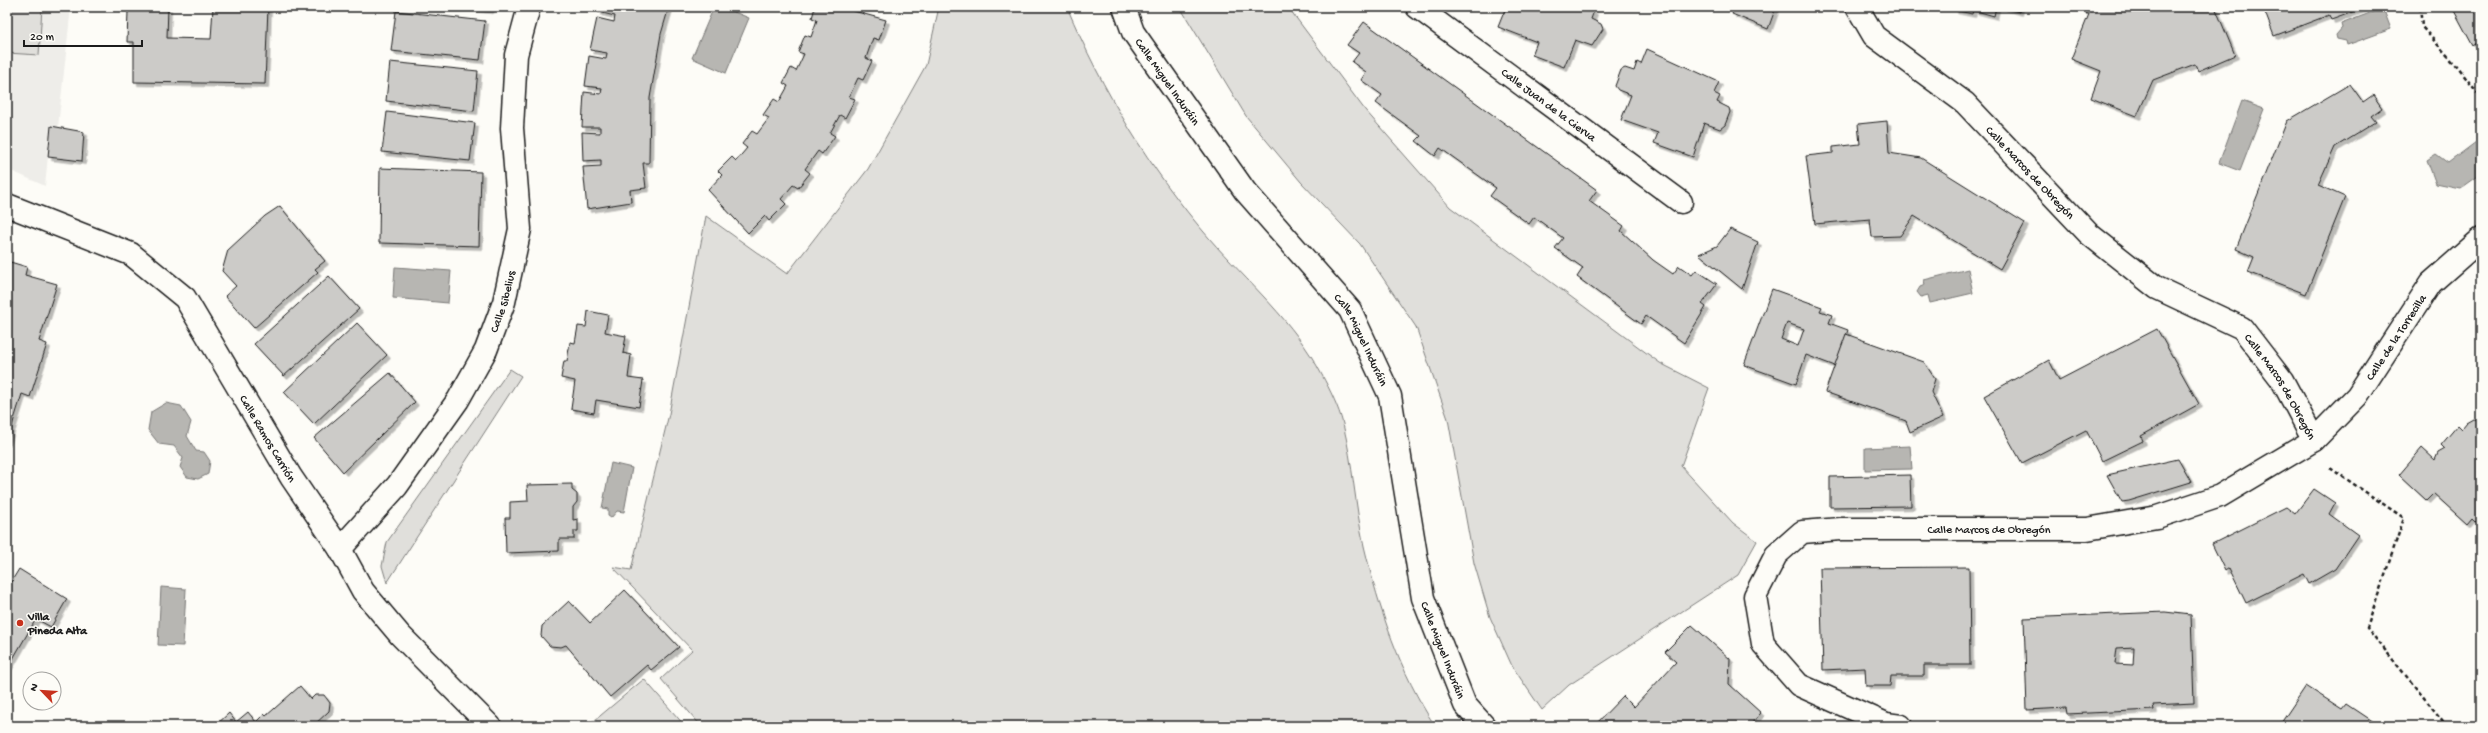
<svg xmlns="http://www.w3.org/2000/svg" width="2488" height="733" font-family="'Gochi Hand',sans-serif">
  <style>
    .built { fill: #eeede9 }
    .green { fill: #e0dfdb; stroke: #7e7e7c }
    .water { fill: #b7b6b2; stroke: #797876 }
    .building { fill: #cccbc8; stroke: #1c1c1c; fill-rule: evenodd; filter: url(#shadow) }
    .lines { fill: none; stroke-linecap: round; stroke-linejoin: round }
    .street-casing { stroke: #1c1c1c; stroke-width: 25 }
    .secondary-casing { stroke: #1c1c1c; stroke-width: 25 }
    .path { stroke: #1c1c1c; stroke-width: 2.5; stroke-dasharray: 4 3; stroke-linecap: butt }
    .street { stroke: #fdfcf7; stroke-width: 22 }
    .secondary { stroke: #fdfcf7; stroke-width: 22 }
    .poi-dot { fill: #c8321e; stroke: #fdfcf7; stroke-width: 1.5 }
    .labels { text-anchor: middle; stroke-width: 3; stroke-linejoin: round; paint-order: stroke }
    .street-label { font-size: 12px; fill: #1c1c1c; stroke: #fdfcf7 }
    .poi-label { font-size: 12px; font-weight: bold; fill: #1c1c1c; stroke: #fdfcf7; text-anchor: start }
  </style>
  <defs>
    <filter id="shadow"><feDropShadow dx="3.5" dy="3.5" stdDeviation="0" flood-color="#0004"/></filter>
  </defs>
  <rect width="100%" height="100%" fill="#fdfcf7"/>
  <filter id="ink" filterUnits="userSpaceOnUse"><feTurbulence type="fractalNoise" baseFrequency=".025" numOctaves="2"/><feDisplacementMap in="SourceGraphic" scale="8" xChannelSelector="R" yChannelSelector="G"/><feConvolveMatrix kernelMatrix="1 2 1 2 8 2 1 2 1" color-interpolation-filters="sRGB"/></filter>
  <g filter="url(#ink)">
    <polygon class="built" points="7,7 71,7 58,127 51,126 45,186 7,169"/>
    <g class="green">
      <polygon points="7,7 42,7 39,55 7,53"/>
      <path d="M 939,7 L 1067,7 C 1102,90 1150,170 1209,238 C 1248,283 1294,321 1322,375 C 1330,390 1339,408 1343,424 C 1353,464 1355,506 1364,546 C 1379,609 1400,673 1435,726 L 701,726 L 661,679 L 692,650 L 613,567 L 631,570 L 669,414 L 706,216 L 787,274 L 868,169 L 926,65 Z"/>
      <polygon points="1180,7 1288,7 1365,110 1450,207 1660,363 1709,388 1681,466 1733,523 1757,541 1738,575 1569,685 1542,710 1512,666 1490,617 1474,563 1448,419 1416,327 1360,244 1301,182 1246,116"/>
      <polygon points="510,369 521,376 387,583 382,566 387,542"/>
      <polygon points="644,679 685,726 588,726"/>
    </g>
    <g class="water">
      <polygon points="714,7 722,7 749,18 726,73 692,58"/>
      <polygon points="2383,8 2391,29 2347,45 2346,41 2337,39 2336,35 2342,28 2341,24"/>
      <polygon points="2242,101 2264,109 2240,171 2219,163"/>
      <polygon points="2476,142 2481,149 2481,174 2460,189 2436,184 2427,160 2436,154 2448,163"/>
      <polygon points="395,267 451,271 448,303 393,298"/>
      <polygon points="1968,269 1973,293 1930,303 1928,295 1921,297 1917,292 1920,287 1925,285 1924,280"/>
      <polygon points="166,403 181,406 191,422 187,436 196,451 204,452 210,461 208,474 198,479 187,477 180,467 183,458 174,446 159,444 148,430 151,412"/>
      <polygon points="1910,446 1912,469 1865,470 1865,448"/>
      <polygon points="611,463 632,468 624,512 617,511 611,518 608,516 608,509 602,508"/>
      <polygon points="161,587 186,589 183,646 158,645"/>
    </g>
    <g class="building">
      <polygon points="136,7 168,7 167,38 211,39 213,7 268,7 265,84 134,82 134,42 127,42 128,11 136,11"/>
      <polygon points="461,7 491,7 490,10"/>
      <polygon points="600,7 669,7 661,34 650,98 649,163 643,163 646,188 630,190 631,202 587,209 583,167 601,166 601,160 583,161 582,132 600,133 600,127 582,127 584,92 601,94 602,88 585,86 589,56 606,59 607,53 590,50 597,18 614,22 615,16 598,12"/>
      <polygon points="815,7 839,7 886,20 879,40 873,38 866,58 872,61 863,80 858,78 849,97 855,99 845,118 840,115 830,133 835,136 822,154 818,151 805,169 810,173 798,188 793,185 781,199 786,204 769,221 765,216 748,233 708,190 722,175 718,171 732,157 736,161 747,148 742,144 752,131 757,134 769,118 763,115 774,99 779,102 788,86 783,83 791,68 796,71 804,54 798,52 805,35 811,37 817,20 812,18"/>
      <polygon points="1506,7 1592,7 1591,10 1594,11 1591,19 1601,24 1603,29 1592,46 1575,40 1564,67 1532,55 1537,42 1498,27"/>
      <polygon points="1736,7 1776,7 1768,29 1732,14"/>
      <polygon points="1955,7 1996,7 1994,16 1973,10 1972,14 1954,10"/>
      <polygon points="2003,7 2020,7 2019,12"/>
      <polygon points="2089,7 2215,7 2235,55 2198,71 2195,64 2153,80 2137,116 2091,98 2101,71 2071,59 2089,14 2086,14"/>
      <polygon points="2263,7 2367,7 2331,20 2329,15 2274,36"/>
      <polygon points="2452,7 2481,7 2481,52 2477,43 2473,46"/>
      <polygon points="396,11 485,21 480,60 391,51"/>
      <polygon points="1364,22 1597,190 1589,201 1624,226 1621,231 1653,260 1673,274 1679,266 1692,275 1696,270 1717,284 1702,304 1706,307 1684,343 1646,316 1641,324 1577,277 1583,268 1555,248 1563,238 1534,217 1529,224 1490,196 1496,188 1440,148 1435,156 1416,141 1421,136 1376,103 1382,95 1361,80 1366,72 1352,62 1359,53 1347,45"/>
      <polygon points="1647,49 1719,82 1714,93 1720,96 1717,102 1729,108 1730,112 1725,125 1720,129 1704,123 1693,157 1654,143 1658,133 1621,120 1631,95 1618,90 1615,86 1621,70 1625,68 1634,71 1637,62 1641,64"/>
      <polygon points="390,62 478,71 474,111 386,101"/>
      <polygon points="2350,84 2363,102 2373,95 2382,108 2371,116 2376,122 2335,147 2318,185 2345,197 2306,294 2248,272 2254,257 2236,249 2287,121"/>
      <polygon points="387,112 475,123 470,161 382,152"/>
      <polygon points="1887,121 1889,153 1921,158 2025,223 2000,269 1914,216 1900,236 1872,237 1870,219 1815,224 1806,156 1833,153 1833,147 1860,144 1858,124"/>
      <polygon points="51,126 84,132 82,161 48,157"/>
      <polygon points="380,168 481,172 479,246 379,243"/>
      <polygon points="280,206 325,261 315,269 318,272 254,328 225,296 236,286 222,271 228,250 265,216"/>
      <polygon points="1730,229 1758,242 1742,289 1699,254 1717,246"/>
      <polygon points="7,261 27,267 25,275 57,284 39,341 47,344 30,397 22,394 7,442"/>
      <polygon points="329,276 359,309 284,376 254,344"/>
      <path d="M 1772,289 L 1822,307 L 1820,311 L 1832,315 L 1829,323 L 1848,330 L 1835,366 L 1806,355 L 1796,384 L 1744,365 ZM 1787,323 L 1804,329 L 1798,346 L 1781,339 Z"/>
      <polygon points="588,311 608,315 605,332 626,336 623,353 631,355 628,378 643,380 639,407 596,400 594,413 571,409 575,381 561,378 564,361 567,361 570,342 575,343 578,326 586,327"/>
      <polygon points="357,323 387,355 314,424 284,392"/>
      <polygon points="2157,329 2199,404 2141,436 2143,441 2102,461 2086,430 2022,463 1984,396 2049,360 2059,380"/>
      <polygon points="1846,334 1924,362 1935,379 1931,392 1943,417 1910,432 1906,421 1825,392"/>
      <polygon points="390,373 415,402 343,472 314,438"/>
      <polygon points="2474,419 2481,420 2481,527 2472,518 2467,524 2433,493 2426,500 2399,475 2422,448 2435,460 2438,453 2445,449 2441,445 2458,425 2462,429 2467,423"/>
      <polygon points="2178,459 2191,482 2129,501 2122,502 2107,475"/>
      <polygon points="1910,475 1911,506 1830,507 1830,477"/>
      <polygon points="572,484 572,490 577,494 577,502 573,507 573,520 578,519 578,531 574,531 574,539 559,539 559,551 506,553 505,518 510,518 510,502 528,501 527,485"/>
      <polygon points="2314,489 2335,503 2329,514 2358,535 2335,569 2309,584 2304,574 2246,603 2229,568 2225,571 2212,544 2286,507 2295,514"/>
      <polygon points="1969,567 1970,665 1924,665 1924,676 1891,676 1890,686 1866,686 1865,668 1823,670 1820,568"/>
      <polygon points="19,569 67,599 51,627 36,619 7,669 7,580 11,582"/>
      <polygon points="625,590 679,647 651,670 647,665 610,697 566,645 561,647 550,646 541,636 542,626 569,601 590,623"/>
      <path d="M 2165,612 L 2191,615 L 2194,703 L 2153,705 L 2154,710 L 2067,714 L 2066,708 L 2027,710 L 2024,618 ZM 2134,647 L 2133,665 L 2115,664 L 2117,648 Z"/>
      <polygon points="1692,625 1730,659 1729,684 1761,713 1749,726 1708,726 1700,720 1695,726 1595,725 1623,696 1634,707 1676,662 1665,652"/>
      <polygon points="300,686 311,699 315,695 324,695 330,703 329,711 313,726 215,726 229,713 236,722 248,712 256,722 264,714 266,716"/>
      <polygon points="2306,686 2342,709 2346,704 2379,726 2279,726"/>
    </g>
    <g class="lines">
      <g class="street-casing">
        <g id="street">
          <path id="s1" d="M 1417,7 L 1681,202"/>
          <path id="s2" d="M 1857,7 L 1874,36 L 1965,103 L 2089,234 L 2157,288 L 2242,328 L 2282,380 L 2314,440 L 2220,496 L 2157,517 L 2087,529 L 1841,529 L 1802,532 L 1776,555 L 1755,596 L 1763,644 L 1799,685 L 1886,724 L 1901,726"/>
          <path id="s3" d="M 7,205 L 131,254 L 185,298 L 291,477 L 340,549 L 363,591 L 400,635 L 490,726"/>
          <path id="s4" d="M 2314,440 L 2357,396 L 2431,283 L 2481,239"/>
          <path id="s5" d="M 340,549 L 397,486 L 458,400 L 486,350 L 504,302 L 520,229 L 512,128 L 516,55 L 529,7"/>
        </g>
      </g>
      <g class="secondary-casing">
        <g id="secondary">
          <path id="s6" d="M 1124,7 L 1133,32 L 1245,191 L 1350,310 L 1390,396 L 1423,598 L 1465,705 L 1484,726"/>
        </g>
      </g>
      <g class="path">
        <polyline points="2420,7 2422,27 2454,63 2481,97"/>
        <polyline points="2330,468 2404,518 2367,628 2447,726"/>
      </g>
      <use href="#street" class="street"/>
      <use href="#secondary" class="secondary"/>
    </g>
  </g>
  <circle class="poi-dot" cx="20" cy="623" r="4"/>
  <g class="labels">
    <g class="street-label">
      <text dy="4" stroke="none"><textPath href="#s6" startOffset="87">Calle Miguel Induráin</textPath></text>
      <text dy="4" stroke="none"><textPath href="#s1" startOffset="164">Calle Juan de la Cierva</textPath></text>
      <text dy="4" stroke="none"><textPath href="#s2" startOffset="242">Calle Marcos de Obregón</textPath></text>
      <text dy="4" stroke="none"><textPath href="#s5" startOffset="299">Calle Sibelius</textPath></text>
      <text dy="4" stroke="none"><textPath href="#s4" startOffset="132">Calle de la Torrecilla</textPath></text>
      <text dy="4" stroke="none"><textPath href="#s6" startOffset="411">Calle Miguel Induráin</textPath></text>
      <text dy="4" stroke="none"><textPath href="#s2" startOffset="578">Calle Marcos de Obregón</textPath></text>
      <text dy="4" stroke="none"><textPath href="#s3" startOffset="366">Calle Ramos Carrión</textPath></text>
      <text x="1989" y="533">Calle Marcos de Obregón</text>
      <text dy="4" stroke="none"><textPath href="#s6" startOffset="735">Calle Miguel Induráin</textPath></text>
    </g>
    <g class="poi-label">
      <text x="28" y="620">Villa<tspan x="28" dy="14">Pineda Alta</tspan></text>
    </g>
  </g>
  <rect width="2488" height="733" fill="none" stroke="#fdfcf7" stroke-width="24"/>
  <rect x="12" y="12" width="2464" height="709" fill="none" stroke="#1c1c1c" stroke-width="1.5" filter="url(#ink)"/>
  <g transform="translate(42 691) rotate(295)"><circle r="19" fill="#fdfcf7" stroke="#a3a29f"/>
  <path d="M0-3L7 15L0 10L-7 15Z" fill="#c8321e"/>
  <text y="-6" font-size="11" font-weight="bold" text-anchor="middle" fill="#1c1c1c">N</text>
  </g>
  <path d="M24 40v6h118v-6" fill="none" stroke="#1c1c1c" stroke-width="2"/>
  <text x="30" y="40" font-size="12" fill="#1c1c1c" stroke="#fdfcf7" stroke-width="3" paint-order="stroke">20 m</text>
</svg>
